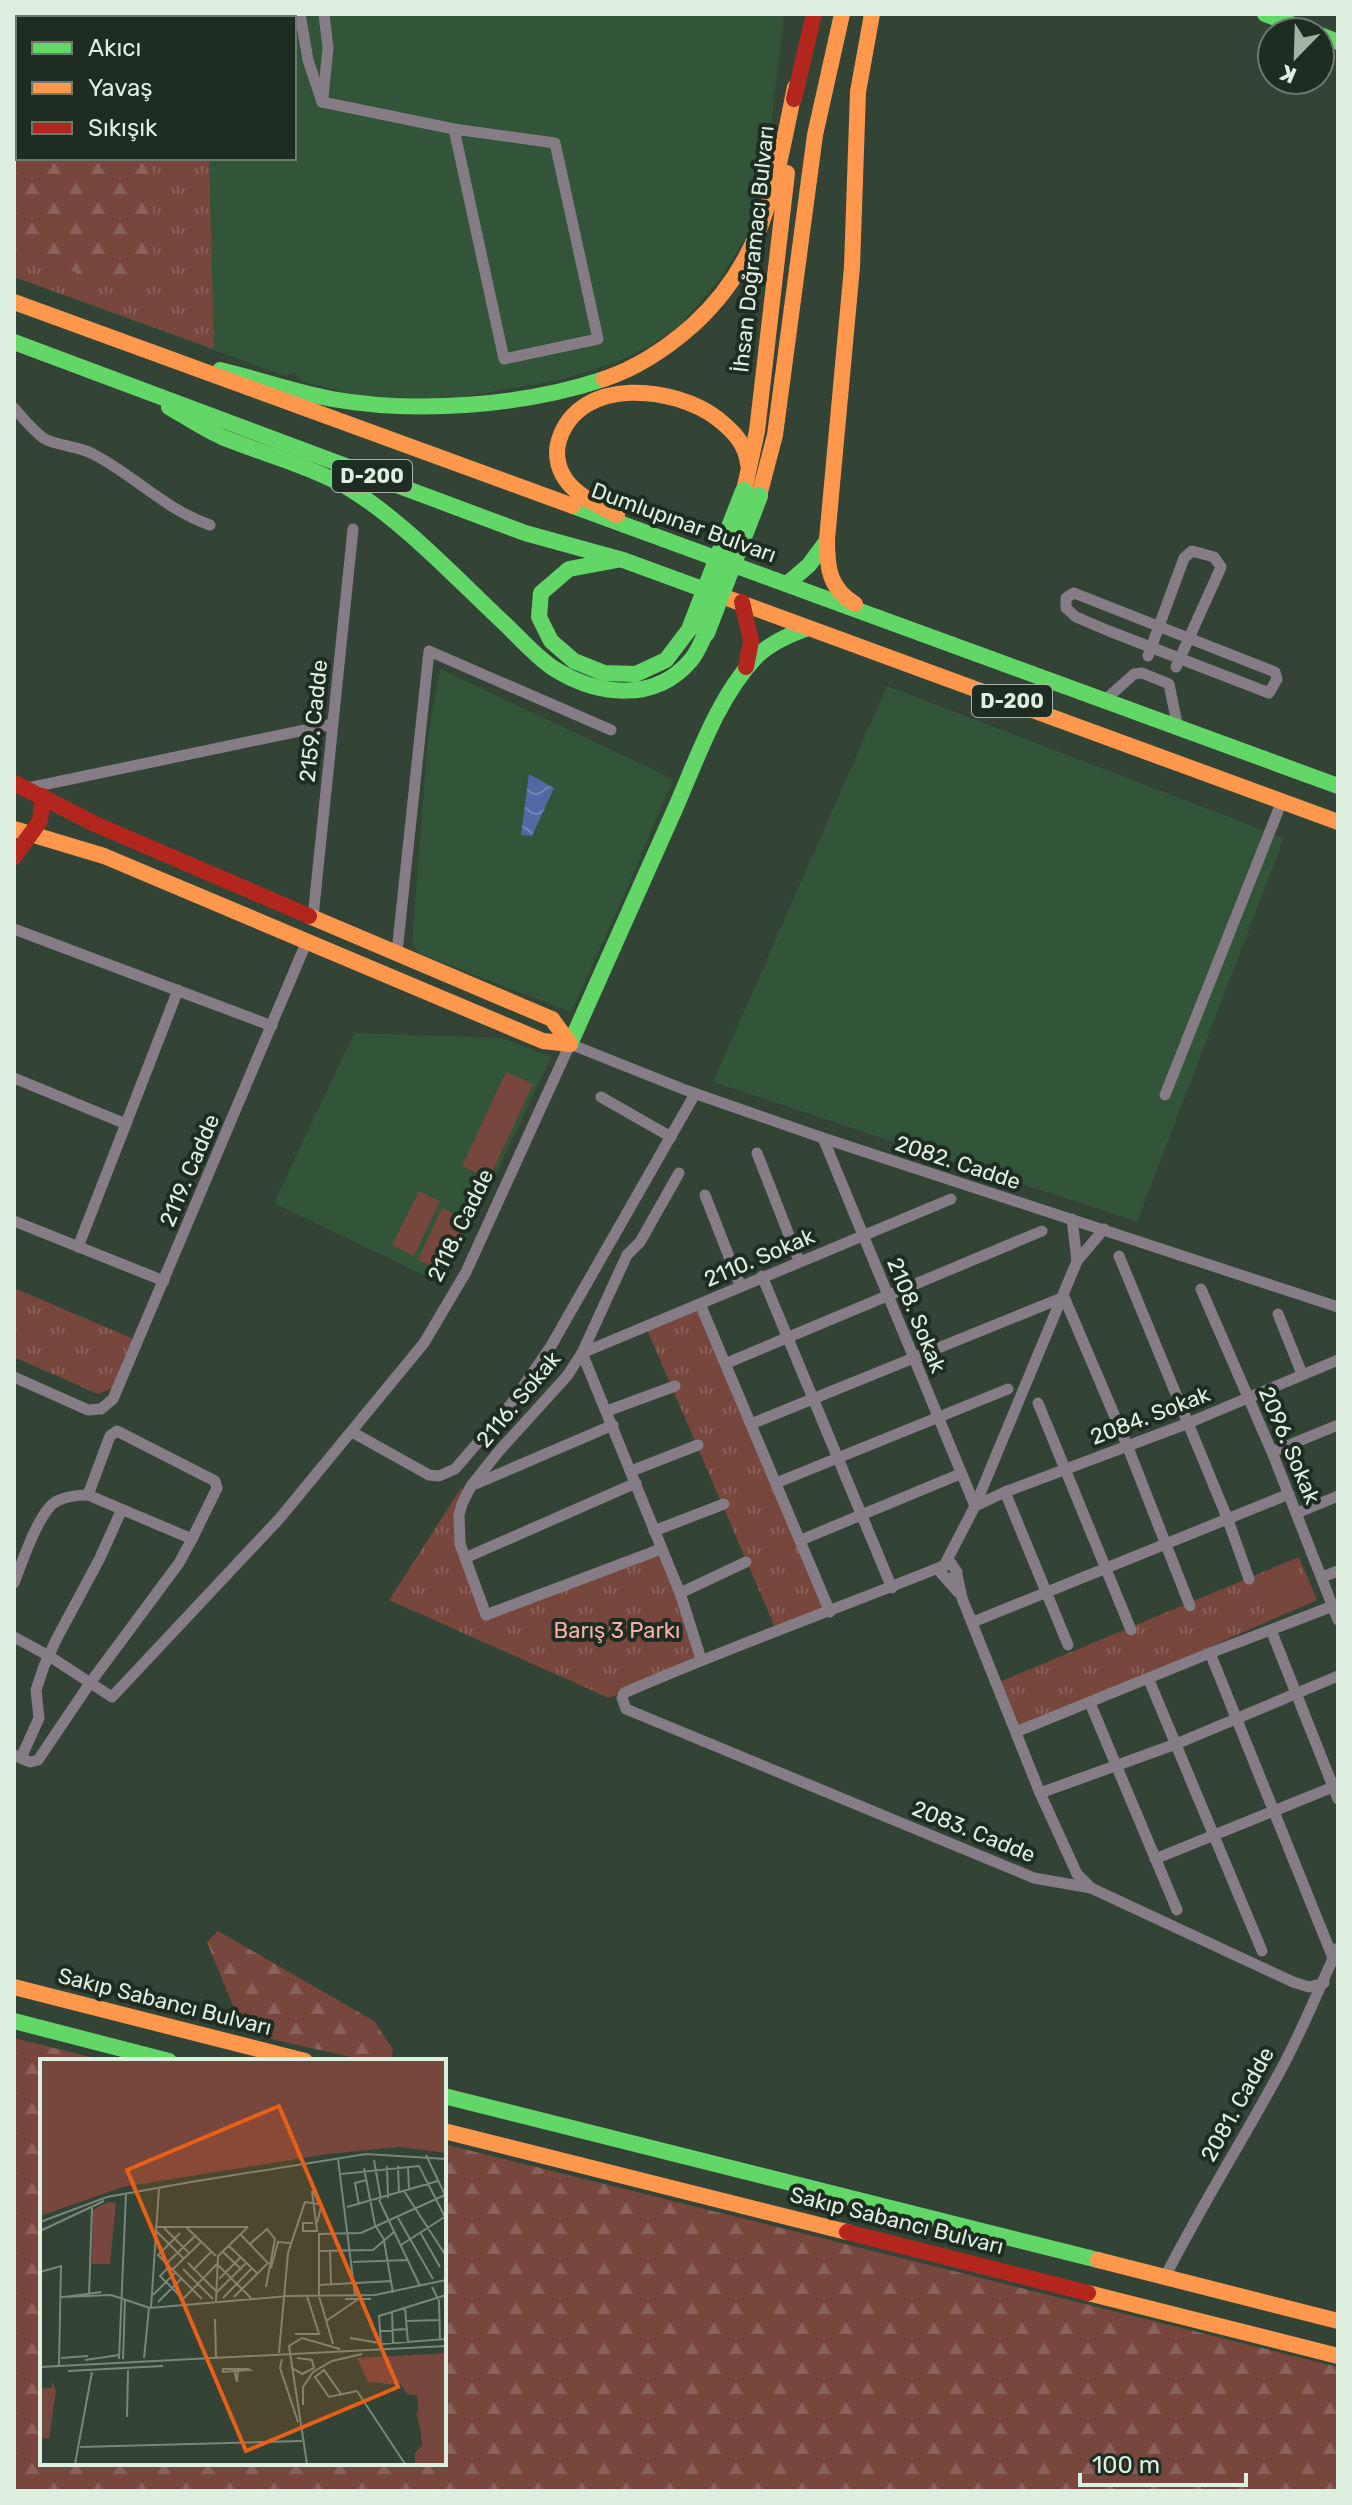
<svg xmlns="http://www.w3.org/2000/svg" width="1352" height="2505" font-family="Rubik,sans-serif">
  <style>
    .built { fill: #325438; fill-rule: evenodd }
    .grass { fill: url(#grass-tufts) }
    .forest { fill: url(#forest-firs) }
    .pitch { fill: #77463d }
    .water { fill: url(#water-waves) }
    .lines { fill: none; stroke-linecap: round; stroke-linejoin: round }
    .street { stroke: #857c86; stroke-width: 11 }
    .fast { stroke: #63d668; stroke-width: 16 }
    .slow { stroke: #ff974d; stroke-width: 16 }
    .jam { stroke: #b3261e; stroke-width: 16 }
    .fast-bridge { stroke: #63d668; stroke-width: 18 }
    .labels { text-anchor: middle; stroke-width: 8; stroke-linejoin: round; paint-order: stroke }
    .shield { fill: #1f2c21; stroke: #a5b4a7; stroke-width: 2 }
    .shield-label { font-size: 20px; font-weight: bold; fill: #deefe0 }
    .street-label { font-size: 22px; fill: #deefe0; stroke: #1f2c21 }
    .park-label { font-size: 22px; fill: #f7b1a7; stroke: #1f2c21 }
    .inset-road { fill: none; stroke: #77887a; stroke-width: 2 }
    .view { fill: #e86017; fill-opacity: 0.15; stroke: #e86017; stroke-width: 4 }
    .inset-edge { fill: none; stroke: #deefe0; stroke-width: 4 }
  </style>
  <defs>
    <pattern id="grass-tufts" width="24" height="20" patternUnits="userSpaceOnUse" patternTransform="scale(2)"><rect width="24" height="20" fill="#77463d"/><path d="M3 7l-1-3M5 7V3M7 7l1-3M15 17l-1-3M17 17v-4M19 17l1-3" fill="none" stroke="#8a6159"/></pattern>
    <pattern id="forest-firs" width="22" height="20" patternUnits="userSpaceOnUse" patternTransform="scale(2)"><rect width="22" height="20" fill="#77463d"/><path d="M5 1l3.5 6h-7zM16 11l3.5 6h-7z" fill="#8a6159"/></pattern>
    <pattern id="water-waves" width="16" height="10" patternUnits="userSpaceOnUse" patternTransform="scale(2)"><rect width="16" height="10" fill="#5268a5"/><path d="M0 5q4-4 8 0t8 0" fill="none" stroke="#7385b5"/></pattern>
  </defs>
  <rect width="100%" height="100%" fill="#334436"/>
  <g class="built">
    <path d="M 14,14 L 784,14 L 766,171 L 756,221 L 720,279 L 680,325 L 650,346 L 614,363 L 564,379 L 463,397 L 408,400 L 357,395 L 301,381 L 295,373 L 285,376 L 14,277 ZM 18,18 L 294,18 L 294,158 L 18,158 Z"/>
    <polygon points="440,669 673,779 626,891 571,1012 420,954 412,943 428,737"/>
    <polygon points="887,686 1284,838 1137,1222 713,1082"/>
    <polygon points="354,1033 502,1038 551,1057 444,1285 274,1203"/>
  </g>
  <g class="grass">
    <polygon points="14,29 18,31 18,158 209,158 214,349 14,277"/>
    <polygon points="14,1288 136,1340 118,1386 98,1394 14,1357"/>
    <polygon points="700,1304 830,1612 777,1632 645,1325"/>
    <polygon points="462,1487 460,1544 486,1615 661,1549 701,1659 609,1698 389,1600"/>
    <polygon points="1299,1557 1317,1600 1016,1732 997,1683"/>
  </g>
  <g class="forest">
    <polygon points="14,29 18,31 18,158 153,160 154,283 85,276 39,259 14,245"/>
    <polygon points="218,1931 374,2021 393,2049 391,2061 369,2061 244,2033 207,1942"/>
    <polygon points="14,2038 107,2061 42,2061 42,2463 444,2463 444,2144 1338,2367 1338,2491 14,2491"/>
  </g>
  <g class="pitch">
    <polygon points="506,1072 533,1084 489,1179 462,1166"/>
    <polygon points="419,1191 440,1201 414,1256 392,1245"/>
    <polygon points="442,1208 469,1221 445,1272 418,1260"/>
    <polygon points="1291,1569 1301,1594 1265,1610 1254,1586"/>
  </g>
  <polygon class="water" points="529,774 554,788 532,836 521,835"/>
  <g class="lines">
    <g class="street">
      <polyline points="300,14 308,60 322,102"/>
      <polyline points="323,98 328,48 324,14"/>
      <polyline points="322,102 454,129 555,143 598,339 504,359 454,129"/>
      <path d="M 14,408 C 23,418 34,432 45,439 C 58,446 78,446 93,454 C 134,475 166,510 210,525"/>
      <polygon points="1074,593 1275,672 1277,679 1269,693 1109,631 1076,617 1066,608 1066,598"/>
      <polyline points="1148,656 1184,558 1192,551 1214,557 1221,567 1176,667"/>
      <polyline points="1105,700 1134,674 1142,673 1169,684 1178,728"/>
      <polyline points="28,788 333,724"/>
      <polyline points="313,917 353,529"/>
      <polyline points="14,929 272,1026"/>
      <polyline points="397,952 429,651 611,730"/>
      <polyline points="14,1078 126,1124"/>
      <polyline points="1165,1095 1282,801"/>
      <polyline points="601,1097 671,1137"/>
      <polyline points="823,1138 975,1506 1005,1492 1186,1424 1338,1360"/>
      <polyline points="757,1153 799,1261"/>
      <polyline points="705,1195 740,1285"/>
      <polyline points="1072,1219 1077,1261"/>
      <polyline points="14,1221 164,1281"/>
      <polyline points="78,1247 178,990"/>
      <polyline points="1119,1256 1228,1520 1249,1579"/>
      <polyline points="762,1276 892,1588"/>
      <polyline points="1201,1289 1272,1452 1338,1620"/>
      <polyline points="700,1304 830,1612"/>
      <polyline points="1278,1314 1302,1374"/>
      <polyline points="727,1363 1042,1231"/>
      <polyline points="14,1377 88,1410 101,1409 113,1399 307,941"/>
      <polyline points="1038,1403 1131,1630"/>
      <polyline points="607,1411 675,1386"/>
      <polyline points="751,1424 1064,1297 1127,1445 1190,1606"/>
      <polygon points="117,1431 215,1481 217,1488 192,1539 88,1495 110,1436"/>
      <polyline points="352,1432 429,1475 439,1476 455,1469 511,1404 551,1346 695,1094"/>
      <polyline points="1272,1452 1338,1425"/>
      <polyline points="631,1471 698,1445"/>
      <polyline points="776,1483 1008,1389"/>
      <polyline points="473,1485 613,1425"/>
      <polyline points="1005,1492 1068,1645"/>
      <polyline points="1297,1513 1338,1496"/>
      <polyline points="654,1531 724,1504"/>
      <polyline points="801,1540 960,1474"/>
      <polyline points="661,1549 486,1615 460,1544 459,1515 462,1504 471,1486 499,1451 567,1376 582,1353 627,1255 640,1242 679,1173"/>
      <polyline points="465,1558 636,1483"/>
      <polyline points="945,1564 975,1506 1077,1261 1104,1229"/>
      <path d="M 943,1566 C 837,1609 729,1647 624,1693 L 622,1698 L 626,1709 L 1034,1878 L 1091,1888 L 1293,1982 L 1309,1987 L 1324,1983"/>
      <polyline points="957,1575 962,1598 1040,1793 1077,1874 1091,1888"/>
      <polyline points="1322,1577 1338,1571"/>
      <polyline points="948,1579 953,1578 957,1572 951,1563 943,1566 941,1573 958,1592"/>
      <path d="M 14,1583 C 22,1563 39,1510 57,1501 C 67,1496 77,1495 88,1495"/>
      <polyline points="680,1593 746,1562"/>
      <polyline points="973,1622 1289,1494"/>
      <polyline points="1271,1630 1338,1799"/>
      <polyline points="14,1637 49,1656 112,1697 280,1518 424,1343 466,1272 570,1044 688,1091 823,1138 1338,1307"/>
      <polyline points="1210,1653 1333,1958"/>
      <polyline points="701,1659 680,1593 582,1353 951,1199"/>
      <polyline points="1149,1680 1262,1951"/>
      <polyline points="1090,1703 1177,1910"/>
      <polyline points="1016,1732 1210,1653 1333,1606"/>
      <polyline points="14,1755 30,1762 38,1760 90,1683 179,1563 192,1539"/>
      <polyline points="21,1758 39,1718 36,1690 44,1666 57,1638 100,1558 121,1511"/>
      <polyline points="1040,1793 1176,1744 1338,1676"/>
      <polyline points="1155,1859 1338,1785"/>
      <path d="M 1165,2277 C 1200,2208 1241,2143 1278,2075 C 1301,2034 1318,1990 1338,1948"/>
    </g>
    <g class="fast">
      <polyline points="1265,14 1312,32"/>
      <polyline points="1320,35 1338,42"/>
      <polyline points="14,342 525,533 623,560 727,598"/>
      <path d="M 220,370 C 258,379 294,392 332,399 C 416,414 523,406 604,379"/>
      <path d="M 169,407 C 186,417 204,429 222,437 C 264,454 307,465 347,487 C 401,519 457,579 504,623 C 519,637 535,656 553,668 C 597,696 655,703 691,660 C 698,652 701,642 706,633"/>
      <polyline points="573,506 1338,786"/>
      <polyline points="617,560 569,569 541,593 539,617 551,641 574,661 604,673 636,674 666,660 691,627"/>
      <polyline points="787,584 809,565 826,542"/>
      <path d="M 570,1044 C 605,966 640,887 675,809 C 697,759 717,699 755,658 C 770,643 789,635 808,628"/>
      <polyline points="14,2021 169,2061"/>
      <polyline points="444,2096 1098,2260"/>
    </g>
    <g class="slow">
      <polyline points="14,302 573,506"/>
      <path d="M 604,379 C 637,368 667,348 693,325 C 766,259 776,178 795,87"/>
      <polyline points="744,491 757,431 787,173"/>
      <polyline points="759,496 775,435 815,135 842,14"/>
      <path d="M 617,515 C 601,507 583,499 570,485 C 559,473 554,456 559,440 C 580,375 675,386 718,419 C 733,431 746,444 748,464"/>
      <polyline points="727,598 1338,822"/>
      <path d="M 855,604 C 829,588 827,568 827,539 L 852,267 L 858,92 L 872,14"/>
      <polyline points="14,829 104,856 543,1041 570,1044"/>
      <polyline points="309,916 552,1019 570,1044"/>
      <polyline points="14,1987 305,2061"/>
      <polyline points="444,2131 847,2232"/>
      <polyline points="1098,2260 1338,2321"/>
      <polyline points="1088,2293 1338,2356"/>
    </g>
    <g class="jam">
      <polyline points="794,99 814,14"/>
      <polyline points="742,602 751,641 746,667"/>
      <polyline points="14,783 95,824 309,916"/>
      <polyline points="14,857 40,821 43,796"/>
      <polyline points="847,2232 1088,2293"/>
    </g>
    <g class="fast-bridge">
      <polyline points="691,627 744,491"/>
      <polyline points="706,633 759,496"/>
    </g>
  </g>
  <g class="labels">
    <g class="shield">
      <rect x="332" y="460" width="80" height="32" rx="6"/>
      <rect x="972" y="685" width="80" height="32" rx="6"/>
    </g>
    <g class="shield-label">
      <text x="372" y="483">D-200</text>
      <text x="1012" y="708">D-200</text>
    </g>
    <g class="street-label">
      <text transform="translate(753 249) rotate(-84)" y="8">İhsan Doğramacı Bulvarı</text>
      <text transform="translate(684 522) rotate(20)" y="8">Dumlupınar Bulvarı</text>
      <text transform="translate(313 721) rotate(-84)" y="8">2159. Cadde</text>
      <text transform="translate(958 1162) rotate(18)" y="8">2082. Cadde</text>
      <text transform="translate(189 1170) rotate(-67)" y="8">2119. Cadde</text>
      <text transform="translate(460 1225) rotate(-64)" y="8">2118. Cadde</text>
      <text transform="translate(759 1257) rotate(-23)" y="8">2110. Sokak</text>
      <text transform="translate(917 1315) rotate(68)" y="8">2108. Sokak</text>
      <text transform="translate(518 1399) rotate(-50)" y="8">2116. Sokak</text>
      <text transform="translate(1150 1415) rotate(-21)" y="8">2084. Sokak</text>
      <text transform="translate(1290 1445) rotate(67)" y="8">2096. Sokak</text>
      <text transform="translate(974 1831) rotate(22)" y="8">2083. Cadde</text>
      <text transform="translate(165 2001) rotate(14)" y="8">Sakıp Sabancı Bulvarı</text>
      <text transform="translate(1237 2104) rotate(-61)" y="8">2081. Cadde</text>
      <text transform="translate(897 2220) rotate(14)" y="8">Sakıp Sabancı Bulvarı</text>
    </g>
    <g class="park-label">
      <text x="617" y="1638">Barış 3 Parkı</text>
    </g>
  </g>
  <g transform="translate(40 2059)">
    <rect width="406" height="406" fill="#334436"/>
    <path d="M 68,143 L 76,144 L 70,205 L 52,205 L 53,151 ZM 406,294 L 406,405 L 375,405 L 375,394 L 382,386 L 377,336 L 367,335 L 361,325 L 328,323 L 317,299 ZM 12,322 L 16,332 L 9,380 L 0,379 L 0,329 L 12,329 Z" fill="#77463d"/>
    <path d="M 0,1 L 406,1 L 406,94 L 360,88 L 288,95 L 83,128 L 0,157 ZM 406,297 L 406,360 L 389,355 L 399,364 L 394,363 L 397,368 L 406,372 L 406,405 L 390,405 L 376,354 L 380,350 L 377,336 L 367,335 L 361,325 L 344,325 L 345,319 L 333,317 L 327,303 Z" fill="#77463d"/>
    <path class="inset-road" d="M 386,96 L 406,138M 298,100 L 315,236M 334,101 L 341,141M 347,107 L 348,139M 358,107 L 359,134M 368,107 L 369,131M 324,109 L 335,166 L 345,182M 301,115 L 379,107 L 405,158M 272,132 L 277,172 L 263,172 L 263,164 L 273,164M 273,132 L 281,148 L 277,164M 364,132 L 406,197M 339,141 L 380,227M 319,146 L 315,124 L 327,121M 307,148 L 398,122M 358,159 L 393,220M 0,163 L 67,138 L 151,123 L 326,95 L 406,100M 115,168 L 208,168M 146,168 L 176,197M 124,169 L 149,194M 0,172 L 64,142M 116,172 L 144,200M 380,173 L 400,208M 140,174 L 118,196 L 162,240M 344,182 L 353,234M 210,185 L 227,170 L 235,180 L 226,228M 188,186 L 218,215M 361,186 L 406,157M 182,192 L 202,211M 279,192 L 333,191 L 354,173M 290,192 L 291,225M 178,197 L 208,168M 313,203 L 367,201M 148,204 L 177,233 L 206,204M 126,205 L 156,176M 129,208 L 120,217 L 143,240M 231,209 L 238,183 L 250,184M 143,210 L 173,240M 132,211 L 162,182M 153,211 L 172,192M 0,213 L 21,207 L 19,306M 179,220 L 201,198M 279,226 L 352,222M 392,228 L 399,242 L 400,281M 49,236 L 52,149M 113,236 L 135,214M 406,236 L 339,257 L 341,285 L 406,280M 21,238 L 71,236 L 110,249 L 248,237 L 335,236 L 406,221M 24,238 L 61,233M 194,238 L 228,204 L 200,175M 183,239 L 212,209M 305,240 L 331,240M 141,242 L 177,205 L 211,239M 176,242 L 178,197M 118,243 L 141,220M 111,249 L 119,129M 365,249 L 368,283M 352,253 L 353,284M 175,260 L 176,298M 286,262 L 317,241M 366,262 L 400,261M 339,272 L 366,270M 255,275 L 279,275 L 267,237M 310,279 L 340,284M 293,285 L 279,237 L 279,175 L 321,174 L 405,136M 239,294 L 248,194 L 265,143 L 280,145M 21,299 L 48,297M 104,299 L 109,249M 79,300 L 86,134M 83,300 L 85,241M 242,300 L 240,309 L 258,363M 45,301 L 79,296M 0,308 L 406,287M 251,308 L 262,315 L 274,309 L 272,301 L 257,299M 183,310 L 208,310 L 210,311 L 183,313 ZM 194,310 L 197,323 L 198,309M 28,312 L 123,307M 317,332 L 365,405M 301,335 L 284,311 L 275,318 L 289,338 L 317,332M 263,346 L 263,328 L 273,313 L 292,302 L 322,295M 87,358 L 88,311M 40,388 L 262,382M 35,405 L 52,313M 267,405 L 249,287 L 262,279 L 300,290"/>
    <path class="view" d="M 239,47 L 358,328 L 206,392 L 87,111 Z"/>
    <rect width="406" height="406" class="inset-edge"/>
  </g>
  <rect width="1352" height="2505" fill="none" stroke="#deefe0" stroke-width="32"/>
  <rect x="16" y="16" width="280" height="144" fill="#1f2c21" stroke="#6b7a6d" stroke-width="2"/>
  <rect x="32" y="42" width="40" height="12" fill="#63d668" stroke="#6b7a6d" stroke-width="2"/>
  <text x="88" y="56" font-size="24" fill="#deefe0">Akıcı</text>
  <rect x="32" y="82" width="40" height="12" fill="#ff974d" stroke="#6b7a6d" stroke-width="2"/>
  <text x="88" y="96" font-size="24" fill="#deefe0">Yavaş</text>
  <rect x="32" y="122" width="40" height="12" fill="#b3261e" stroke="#6b7a6d" stroke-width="2"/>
  <text x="88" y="136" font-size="24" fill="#deefe0">Sıkışık</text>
  <g transform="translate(1296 56) rotate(203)"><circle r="38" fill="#1f2c21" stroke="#6b7a6d" stroke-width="2"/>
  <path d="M0-6L14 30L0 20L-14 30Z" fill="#a2b3a4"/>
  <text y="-12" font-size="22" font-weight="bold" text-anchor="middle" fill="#deefe0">K</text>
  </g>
  <path d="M1080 2473v12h166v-12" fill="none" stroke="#deefe0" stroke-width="4"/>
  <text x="1092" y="2473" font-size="24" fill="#deefe0" stroke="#1f2c21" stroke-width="6" paint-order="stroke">100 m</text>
</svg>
